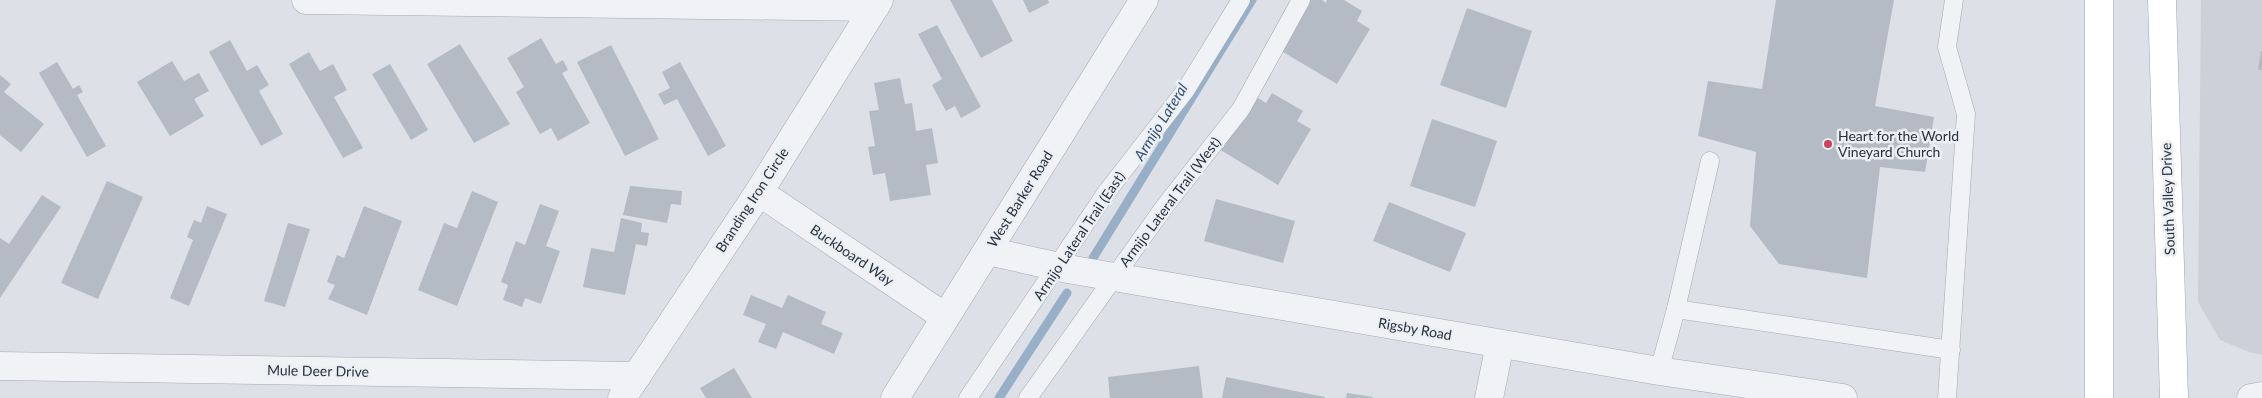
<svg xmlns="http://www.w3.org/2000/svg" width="2262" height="398" font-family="Lato,sans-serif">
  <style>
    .built { fill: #cbd0d9 }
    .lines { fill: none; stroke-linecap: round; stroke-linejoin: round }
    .stream { stroke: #98b0c7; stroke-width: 9 }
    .building { fill: #b4bbc4 }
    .lane-casing { stroke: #a3a8b1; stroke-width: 19 }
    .street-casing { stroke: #a3a8b1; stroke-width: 29 }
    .primary-casing { stroke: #9ca6b3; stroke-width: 29 }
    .lane { stroke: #f0f2f5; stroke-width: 18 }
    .street { stroke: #f0f2f5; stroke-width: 28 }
    .primary { stroke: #fff; stroke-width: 28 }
    .poi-dot { fill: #cd415b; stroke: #ecf0f5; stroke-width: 2 }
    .labels { text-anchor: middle; stroke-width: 5; stroke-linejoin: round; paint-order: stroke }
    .poi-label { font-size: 14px; fill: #27303d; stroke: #ecf0f5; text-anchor: start }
    .street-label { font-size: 14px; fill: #27303d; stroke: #ecf0f5 }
    .water-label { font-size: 15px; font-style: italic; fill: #315071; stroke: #ecf0f5 }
  </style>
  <rect width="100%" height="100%" fill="#dde1e7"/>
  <polygon class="built" points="2201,0 2262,0 2262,355 2249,352 2220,340 2198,302"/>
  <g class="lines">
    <g class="stream">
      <polyline points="1093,258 1252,0"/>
      <polyline points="999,398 1067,293"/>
    </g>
  </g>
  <g class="building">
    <polygon points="950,0 992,0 1013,41 981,58"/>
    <polygon points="1023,0 1048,0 1049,3 1029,13"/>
    <polygon points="1308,0 1322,0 1326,3 1327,0 1344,0 1362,11 1357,21 1370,29 1337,84 1278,49"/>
    <polygon points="1776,0 1894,0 1875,106 1934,117 1925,172 1880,167 1867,278 1779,264 1750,226 1756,152 1698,136 1708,81 1762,89"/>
    <polygon points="1467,8 1532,31 1506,108 1440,85"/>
    <polygon points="937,25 981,107 961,118 955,106 946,111 932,85 942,79 918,34"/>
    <polygon points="541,38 556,64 563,60 568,70 562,73 590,123 558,141 551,128 540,134 516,92 524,87 507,58"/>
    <polygon points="230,40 247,71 257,65 269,85 259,91 283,134 261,146 209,52"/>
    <polygon points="460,44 510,124 474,143 427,64"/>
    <polygon points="611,45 659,139 625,156 577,62"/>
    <polygon points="2261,51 2262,51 2262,70 2258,70"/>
    <polygon points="309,52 320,71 333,64 347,90 334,97 363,148 343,158 289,64"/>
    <polygon points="172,61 184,81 199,73 209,91 194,99 204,116 170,136 137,82"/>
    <polygon points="57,62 73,89 79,85 83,92 77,95 106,146 87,157 39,73"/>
    <polygon points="680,62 726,146 708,156 677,99 664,105 658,94 670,88 662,72"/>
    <polygon points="390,64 428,130 411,140 372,74"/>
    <polygon points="0,75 11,84 4,92 44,124 21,152 0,135"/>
    <polygon points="900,78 905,104 912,103 916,131 932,128 938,163 926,165 931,195 890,201 885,173 873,175 868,147 875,146 869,111 879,110 874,83"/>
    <polygon points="1272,93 1303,111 1297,121 1311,129 1278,185 1219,149 1252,94 1266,103"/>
    <polygon points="1432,119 1497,141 1475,207 1410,186"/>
    <polygon points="107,181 143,197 98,299 61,283"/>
    <polygon points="630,186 682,191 681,205 671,204 667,223 623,215"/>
    <polygon points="472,191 498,202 457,306 418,290 444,223 457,228"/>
    <polygon points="42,195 61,207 0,298 0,238 9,244"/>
    <polygon points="1216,199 1295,221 1283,263 1204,241"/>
    <polygon points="1389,202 1466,233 1450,272 1373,241"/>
    <polygon points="540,204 559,211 546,246 560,251 541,304 525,298 522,307 503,300 508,285 501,282 516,241 525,245"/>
    <polygon points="207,206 227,214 189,306 170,298 193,240 187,237 194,220 201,223"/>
    <polygon points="364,206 402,221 367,315 328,299 335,285 327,282 337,255 344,258"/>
    <polygon points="621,218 642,223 641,232 649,233 647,246 636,244 625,295 583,287 591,248 614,252"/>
    <polygon points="288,223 310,229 285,307 264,301"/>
    <polygon points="751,295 782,308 788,295 826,312 821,324 843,333 834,354 783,332 776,349 758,342 766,324 743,315"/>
    <polygon points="1199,366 1203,398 1110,398 1108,377"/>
    <polygon points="734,368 752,398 706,398 700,388"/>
    <polygon points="1226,377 1325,397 1325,398 1222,398"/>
    <polygon points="1347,393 1373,397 1373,398 1346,398"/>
  </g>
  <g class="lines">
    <g class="lane-casing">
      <g id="lane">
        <polyline points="1676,309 1951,350"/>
        <polyline points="1659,371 1676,309 1710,161"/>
        <polyline points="968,398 1106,193 1185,91 1241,0"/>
        <polyline points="1028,398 1165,206 1241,109 1301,0"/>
        <polyline points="1947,398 1966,114 1947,47 1954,0"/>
      </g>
    </g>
    <g class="street-casing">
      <g id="street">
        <polyline points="306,0 875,7"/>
        <polyline points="759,192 945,317"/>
        <polyline points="988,251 1068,269 1659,371 1843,398"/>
        <polyline points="0,366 637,376"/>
        <polyline points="622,398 759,192 879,0"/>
        <polyline points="895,398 1144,0"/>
        <polyline points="1489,398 1500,344"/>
        <polyline points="2251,398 2262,396"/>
      </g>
    </g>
    <g class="primary-casing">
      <g id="primary">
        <polyline points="2099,0 2099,398"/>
        <polyline points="2162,0 2174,398"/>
      </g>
    </g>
    <use href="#lane" class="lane"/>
    <use href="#street" class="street"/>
    <use href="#primary" class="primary"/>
  </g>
  <circle class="poi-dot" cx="1828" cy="144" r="5"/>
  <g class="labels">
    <g class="poi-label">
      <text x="1838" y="141">Heart for the World<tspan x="1838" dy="16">Vineyard Church</tspan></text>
    </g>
    <g class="street-label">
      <text transform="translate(1020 199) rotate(-58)" y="5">West Barker Road</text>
      <text transform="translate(2168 199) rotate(-92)" y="5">South Valley Drive</text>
      <text transform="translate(752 200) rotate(-57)" y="5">Branding Iron Circle</text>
      <text transform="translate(1170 202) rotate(-53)" y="5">Armijo Lateral Trail (West)</text>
      <text transform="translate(1079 236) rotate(-56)" y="5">Armijo Lateral Trail (East)</text>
      <text transform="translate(852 255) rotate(34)" y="5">Buckboard Way</text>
      <text transform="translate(1415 329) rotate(10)" y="5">Rigsby Road</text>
      <text transform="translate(318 371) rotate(1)" y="5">Mule Deer Drive</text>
    </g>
    <g class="water-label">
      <text transform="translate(1161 122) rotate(-58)" y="5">Armijo Lateral</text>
    </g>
  </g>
</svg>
